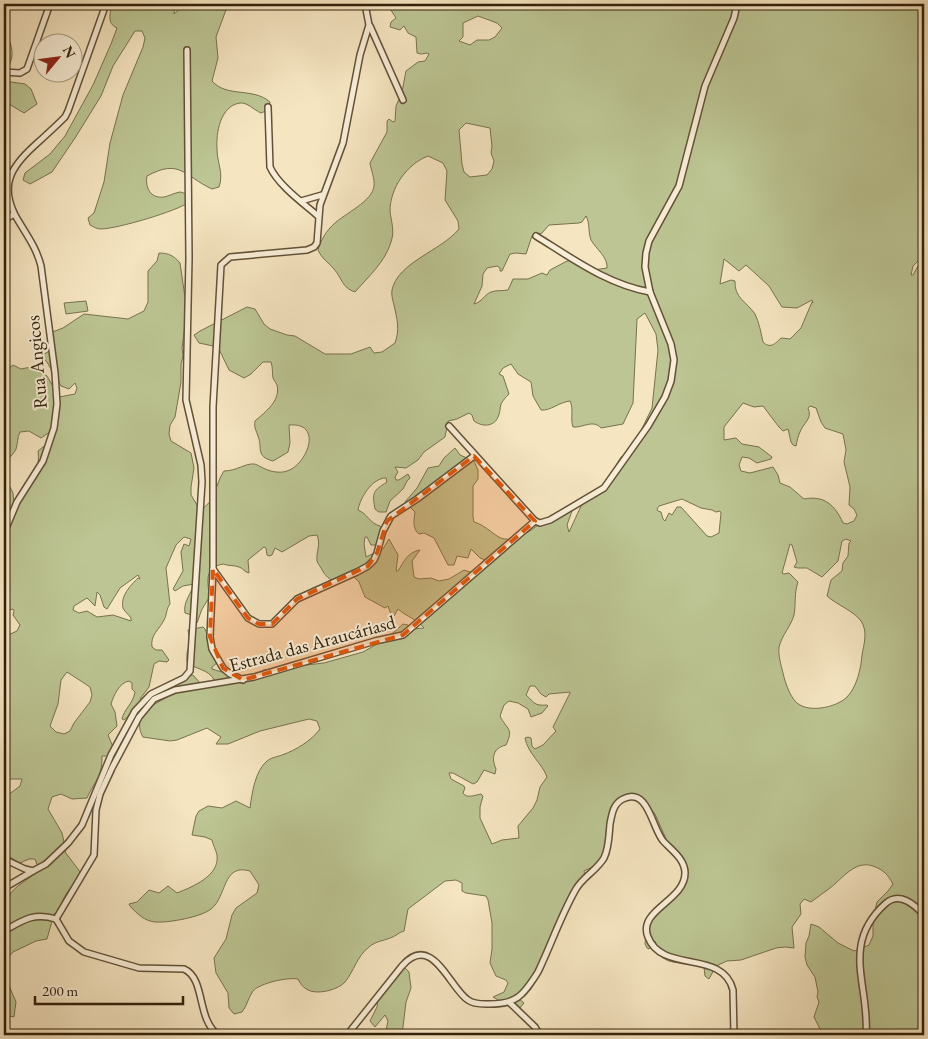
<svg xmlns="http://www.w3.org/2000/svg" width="928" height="1039" font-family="'EB Garamond',serif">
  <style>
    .green { fill: #bcc593; stroke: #77724e; fill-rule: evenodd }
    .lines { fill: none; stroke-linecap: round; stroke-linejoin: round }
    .street-casing { stroke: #635137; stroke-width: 8 }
    .street { stroke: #f8eed7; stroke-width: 5 }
    .marked { fill: #df560c; fill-opacity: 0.2; stroke: #df560c; stroke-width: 4; stroke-dasharray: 10 6; stroke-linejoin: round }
    .labels { text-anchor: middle; stroke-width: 4; stroke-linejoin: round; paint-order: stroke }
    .street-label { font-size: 19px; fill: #322009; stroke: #f8eed7 }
  </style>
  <rect width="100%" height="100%" fill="#f5e5c1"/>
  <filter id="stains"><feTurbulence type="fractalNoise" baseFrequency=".004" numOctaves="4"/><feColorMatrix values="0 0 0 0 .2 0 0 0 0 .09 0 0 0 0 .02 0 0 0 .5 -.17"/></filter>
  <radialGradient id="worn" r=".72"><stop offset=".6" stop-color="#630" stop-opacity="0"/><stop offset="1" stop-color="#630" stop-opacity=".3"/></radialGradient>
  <g class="green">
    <path d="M 111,4 L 175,4 L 174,14 L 185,4 L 224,4 L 227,7 L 216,37 L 218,58 L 212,81 C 227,98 253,87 270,102 L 268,110 L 261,113 C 254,110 247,102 240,103 C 220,106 216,133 217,149 C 217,163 224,173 219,187 L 212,189 C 184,176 180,158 147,176 C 145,187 150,199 164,197 C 169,196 174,193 180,192 C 181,192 186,194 188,194 L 189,202 C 178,211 116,229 101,229 C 97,229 94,227 90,225 L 88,218 L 94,213 L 104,182 L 110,143 L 123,95 L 143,47 L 145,38 L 142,31 L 135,31 L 113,66 L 101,96 L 75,138 L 52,172 L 30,184 L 23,180 L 25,173 L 50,154 L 65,136 L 93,85 L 111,44 L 117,28 C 106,23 111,14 111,4 Z"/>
    <path d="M 387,4 L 924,4 L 924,255 L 913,266 L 911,275 L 913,275 L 918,266 L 924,261 L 924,1035 L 825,1035 L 820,1029 L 814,1017 L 819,1002 L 817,997 L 818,992 L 815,977 L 807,965 L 805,957 L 806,943 L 809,936 L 811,924 L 819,927 L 838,943 L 854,951 L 869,945 L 873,936 L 873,919 L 877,902 L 888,891 L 893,884 C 888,875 884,870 873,866 C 855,860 843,878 830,888 C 824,893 817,897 811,902 L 804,899 L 800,904 L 801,914 L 792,927 L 794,948 L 785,947 L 776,948 L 741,960 L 727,961 L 716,966 L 709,979 L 705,976 L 704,967 C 685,957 661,973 655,941 L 649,949 L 647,948 L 645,944 L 647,922 L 664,905 L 686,877 L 687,870 L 683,857 L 667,841 L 655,814 L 644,800 L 637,796 L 625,798 L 615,809 L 605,855 L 597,865 L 584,871 L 585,877 L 571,902 L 545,962 L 519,999 L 524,1003 L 520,1008 L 512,1008 L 493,997 L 504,992 L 508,983 L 506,980 L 496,976 L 490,963 L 492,949 L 492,923 L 488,900 L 486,896 L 466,893 L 462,891 L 462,883 L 456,880 L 445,881 L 408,909 L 404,931 C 399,932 395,937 390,938 C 383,941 376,941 369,947 C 357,956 354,971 345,982 C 338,990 317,995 308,990 C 303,988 300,983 298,979 C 288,977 260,983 253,991 C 248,998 247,1006 242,1012 L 234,1014 L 229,1008 L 228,993 L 216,973 L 214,958 L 226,939 L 232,915 L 236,908 L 257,893 L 259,885 L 250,871 C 222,863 227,897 211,909 C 201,917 169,923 155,922 C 145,921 137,914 130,906 L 129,904 L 137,902 L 149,890 L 159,893 L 168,886 L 177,893 C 192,887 220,876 217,855 C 216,850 213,845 212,840 L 205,837 L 192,835 L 196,816 L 199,811 L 208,806 L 222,808 L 236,801 L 250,808 C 252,793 255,771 267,761 C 272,757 277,757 282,755 C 296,750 311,741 320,729 L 317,721 L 309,719 L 260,731 L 228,744 L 216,744 L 221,737 L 207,728 L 177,740 L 170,741 L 143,737 C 136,725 140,714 152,706 C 157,702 164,700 169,695 C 176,687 181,677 193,675 L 201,684 L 215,681 C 208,668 195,670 187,662 L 187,653 L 190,642 L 188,630 L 203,627 L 205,629 L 218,662 L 212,667 L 212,669 L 241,678 L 254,679 L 263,670 L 324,663 L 363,652 L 386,639 L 403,624 L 408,625 L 411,629 L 424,628 C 417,619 407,617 398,609 L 394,616 L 392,617 L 388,606 L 385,608 L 365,597 L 359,582 L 354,577 C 338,582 330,585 321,568 C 320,566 318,564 317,561 C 316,552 321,544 317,535 L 309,536 L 282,552 L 275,548 L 272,555 L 269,556 L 267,555 L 266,548 L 264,547 L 248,560 L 249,573 C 244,572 243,568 239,567 C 234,565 228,566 223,564 C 202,568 209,584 209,598 L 202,609 L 197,623 L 193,625 L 190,623 L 194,621 L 192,615 L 185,613 C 183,602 191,594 194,584 L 183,586 L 175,591 L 173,589 L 183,571 L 181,552 L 184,544 L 189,546 L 191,539 L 184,537 L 176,545 L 166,568 L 170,604 C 166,609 167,615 164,620 C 159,630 150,635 152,647 L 156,650 L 162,650 L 169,660 L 167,662 L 159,661 L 154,664 L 149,687 L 140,699 L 143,700 L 158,696 L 136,717 L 136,711 L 134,711 L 124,720 L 122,719 C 124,709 133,704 135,692 L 132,689 L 132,683 L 129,681 C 119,683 114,695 111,704 L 115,712 L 117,726 L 108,735 L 113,747 L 107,756 L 102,756 C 102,779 95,780 87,798 L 72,799 L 61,794 L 52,797 L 48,809 L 62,833 L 64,842 L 68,845 L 65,852 L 81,873 C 73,887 63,893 60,910 L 54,914 L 47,939 L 36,941 L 13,952 L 5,961 L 4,974 C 4,956 0,909 9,896 C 15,885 30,879 39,870 L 35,859 L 29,859 L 20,863 L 8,856 L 4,849 L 4,798 L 20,786 L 22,779 L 4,779 L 4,637 L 17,631 L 20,625 L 13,615 L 14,611 L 13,609 L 9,610 L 4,618 L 4,469 L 6,479 L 13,493 L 14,505 C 28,490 41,473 38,451 L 48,443 L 50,432 L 41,438 L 29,431 L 20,432 C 17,438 18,443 16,449 C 13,456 5,460 4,467 L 4,369 L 8,369 L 13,365 L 21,369 L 31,367 L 47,376 L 59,397 L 75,394 L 77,388 L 75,383 L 69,389 L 61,386 L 47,362 L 40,356 L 48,352 L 50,333 L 63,328 L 84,314 L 128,319 L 144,311 L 148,302 L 148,271 L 157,261 L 159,253 C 169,253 174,256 180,263 L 187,311 L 182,348 L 183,356 L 181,364 L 181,382 L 175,417 L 170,425 L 169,434 L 171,441 L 191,453 L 194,468 L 191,487 L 191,495 L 200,510 C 216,502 215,484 224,471 C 236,471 246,463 254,464 C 256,464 259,466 261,467 C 268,471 279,474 287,471 C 307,465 324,422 289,425 L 290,443 L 288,452 L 273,461 C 255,456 263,449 258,436 C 256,430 254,428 255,421 C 265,412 281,401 277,385 C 276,382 274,381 273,378 C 272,373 273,368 271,362 L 263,362 L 251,374 L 244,378 L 229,370 L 218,347 L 199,343 L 194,335 L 200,331 L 247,307 L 255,309 L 264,324 L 270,329 L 287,335 L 295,336 L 325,354 L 351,354 L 370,347 L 374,353 L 382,352 L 395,343 C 400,329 397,319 394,305 C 393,301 391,295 392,290 C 398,262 441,251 459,229 L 458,221 L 445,200 L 447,171 L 443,163 L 428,156 C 407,164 390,188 390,211 C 391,221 395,231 391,242 C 385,262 369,276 355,292 C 342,288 342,278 334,269 C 328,262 322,259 318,250 C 321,240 326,231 334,224 C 344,214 373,201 374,186 C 375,179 371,170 370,163 L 387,132 L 387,121 L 389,119 L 393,122 L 395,121 L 396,106 L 402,92 L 406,71 L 418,62 L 425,61 L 429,54 L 428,53 L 421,54 L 417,53 L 416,37 L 408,33 L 404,26 L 400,30 L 390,27 L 391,22 L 396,18 ZM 478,16 L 497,23 L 502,28 L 495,37 L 489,40 L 477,40 L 470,45 L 459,41 L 463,37 L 463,23 ZM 466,123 L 490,128 L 492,146 L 491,153 L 494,161 L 492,169 L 487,175 L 470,177 L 464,172 L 462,164 L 459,130 ZM 586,216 C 590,223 588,232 591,240 C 596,249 608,257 607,268 L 593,270 L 573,261 L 567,261 L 550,270 L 547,275 L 542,273 L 528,279 L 513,279 L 508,290 C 503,291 496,290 491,292 C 484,295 482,302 474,304 L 482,286 L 483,274 L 487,268 L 497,266 L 500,268 L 500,271 L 502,271 L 510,254 L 516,253 L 526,254 L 532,236 L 542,233 L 549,225 L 579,223 L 582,222 ZM 724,259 L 739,271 L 746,265 L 769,286 L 782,307 L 797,308 L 812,300 L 813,303 L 812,302 L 801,328 L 790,339 L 781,338 C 775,344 770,349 763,342 C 761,333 759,322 755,314 C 747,302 734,298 735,281 L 731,280 L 720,284 ZM 645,313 L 656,334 L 658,350 L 652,408 L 630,453 L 621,457 L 602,488 L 582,504 L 569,532 L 567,525 L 572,511 L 570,508 C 545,512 528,542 504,539 C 496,538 486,525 474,522 L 473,517 L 473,486 L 478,479 L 478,470 L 474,461 L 460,455 L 455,448 L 444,458 L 439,466 L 428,468 L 417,488 L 405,502 L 412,502 L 410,507 L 415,512 C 414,519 412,529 419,534 L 424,533 L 434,538 L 448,565 L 454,565 L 457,556 L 468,558 L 471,549 L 480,558 L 488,561 L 473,573 L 464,570 L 449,579 L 439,581 L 431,578 L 419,579 L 414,577 L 412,561 L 420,550 C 408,552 404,561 398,571 L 396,571 L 398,555 L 389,539 L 383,549 L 366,557 L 364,544 L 365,537 L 367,537 L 371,545 L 376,545 L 382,529 L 380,526 C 369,523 368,514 358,510 C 360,498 372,478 386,478 L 387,482 C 373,491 372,492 375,509 L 379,512 L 386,512 L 390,501 L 403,489 L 407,481 L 410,478 L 408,474 L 399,480 L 396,480 L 395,477 L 398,472 L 395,467 L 406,468 L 418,460 L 424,452 L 445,437 L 448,421 L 457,419 L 469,413 L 472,415 L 474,421 C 482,427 494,427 498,417 C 500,413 500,408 501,404 C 503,400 506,397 509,394 L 503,376 L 499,374 L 503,368 L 511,364 L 518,374 L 531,382 L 533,396 L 541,410 C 551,411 559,402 570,401 C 574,409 570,418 573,427 C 583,428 593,419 601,428 L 623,424 L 633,403 L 637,319 ZM 743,403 L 754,407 L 763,406 L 779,427 L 783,431 L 788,429 L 791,442 L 793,445 L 796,446 C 797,441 798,436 800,432 C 803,423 813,419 808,408 L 810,406 L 816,408 L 821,422 L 825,428 L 843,434 L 846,450 L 844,462 L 850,487 L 849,505 L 854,509 L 857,515 L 854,521 L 847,524 L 843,523 C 835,505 824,495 804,499 L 790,487 L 780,483 L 778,475 L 773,467 L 750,473 L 741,471 L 739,465 L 742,457 L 749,458 L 757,463 L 771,459 L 772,457 L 759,447 L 742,444 L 736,438 L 724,440 L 724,427 ZM 682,499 L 701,508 L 712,510 L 716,512 L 720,511 L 721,513 L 719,533 L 711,537 L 707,536 L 681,507 L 677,507 L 672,515 L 669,513 L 665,521 L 663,519 L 661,512 L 658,511 L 657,509 L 659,506 ZM 846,539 L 851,541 L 849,543 L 848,556 L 843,563 L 842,571 L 831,580 L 827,596 C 837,605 854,611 861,621 C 868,631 864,644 862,655 C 861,668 857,687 847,697 C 836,708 806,714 795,701 C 789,694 785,682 783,673 C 781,665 778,655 779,647 C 782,635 791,626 794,615 C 796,604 794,593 798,582 L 789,573 L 784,574 L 782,573 L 790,544 L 792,545 L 797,562 L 794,567 L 798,568 L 807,568 L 822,577 L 838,561 L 842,541 ZM 138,575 L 140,579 L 138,578 C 131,585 120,596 123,608 C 124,611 129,615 131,618 L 131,621 L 113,615 L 97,617 L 87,611 L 79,613 L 73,610 L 74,606 L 87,598 L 95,606 L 97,592 L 100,595 L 104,607 L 107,609 L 120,588 ZM 67,672 L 90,687 L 92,695 L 90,702 L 74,723 L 70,731 L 64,734 L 56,732 L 50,726 L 58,704 L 61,680 ZM 530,686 L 535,686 L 541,694 L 546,697 L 549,694 L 570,692 L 570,693 L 553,727 L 556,731 L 543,745 L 535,749 L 532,746 L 531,738 L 528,737 L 525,738 C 528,754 542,763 547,777 L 540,787 L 537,800 L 533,808 L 518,826 L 519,838 L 502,840 L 492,844 L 480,818 L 480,807 L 483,796 L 481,794 C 475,795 467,799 463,793 L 465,788 L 464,786 L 451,779 L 449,773 L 453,773 L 473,784 L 477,782 L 484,770 L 495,774 L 496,769 C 491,758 493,748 506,745 C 514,728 507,730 500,716 L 504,705 L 509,701 L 518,703 L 528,709 L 531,717 L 542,713 L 548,706 L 547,705 C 534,706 535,703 526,695 Z"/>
    <path d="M 4,29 C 11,42 18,59 4,70 Z"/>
    <polygon points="4,81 25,84 31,89 37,104 24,113 9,104 4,109"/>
    <polygon points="86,301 88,311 66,314 64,303"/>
    <polygon points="403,966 409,972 411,988 406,1002 402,1035 385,1035 388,1021 385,1015 375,1027 370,1021 377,1007 378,998"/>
    <polygon points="4,974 16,1002 14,1017 9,1016 4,1011"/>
  </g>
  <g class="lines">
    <g class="street-casing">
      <g id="street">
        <polyline points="370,26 403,100"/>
        <polyline points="4,72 20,73 27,69 50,4"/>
        <path d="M 268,107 L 270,167 C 278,185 303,203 318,216"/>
        <polyline points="301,201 322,195"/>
        <polyline points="4,220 14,214"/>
        <path d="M 536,236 C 573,259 607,284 650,292"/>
        <polyline points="449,426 535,521"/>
        <polyline points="535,521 540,523 550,520 604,488 648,426 665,397 671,381 674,360 671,344 650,292 645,267 646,253 649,241 679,186 705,86 734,18 737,4"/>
        <path d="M 4,533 L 17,502 L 43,461 L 54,428 L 57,404 L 55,373 L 41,266 C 36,246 25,233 15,215 C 0,185 11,167 34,146 C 44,137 55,127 65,117 L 68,111 L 106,4"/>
        <polyline points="213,569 248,618 259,624 272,624 297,599 357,572 368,566 374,560 377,553 383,531 391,516 417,499 474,456"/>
        <polyline points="243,680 230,674 223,668 212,649 210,637 213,569 213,407 221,265 230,257 307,250 314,247 317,243 320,205 343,143 360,55 369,25 365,4"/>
        <polyline points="4,857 8,861 25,869 33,871 46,864 68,843 82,825 111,755 135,711 151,694 184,678 190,671 202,482 201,465 186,400 189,258 187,50"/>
        <polyline points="4,888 33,871"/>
        <polyline points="56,919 94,855 96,810 100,794 112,768 139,717 154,699 175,690 254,677 375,641 403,635 535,521"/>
        <path d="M 56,919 L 69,941 L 84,952 L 139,968 L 184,969 C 206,979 196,1018 218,1035"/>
        <path d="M 4,931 C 23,920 34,912 56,919"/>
        <polyline points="510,1003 535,1027 540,1035"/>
        <path d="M 347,1035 L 402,966 C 432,931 450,989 468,1000 C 473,1004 480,1004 486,1004 C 516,1005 523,996 538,972 C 551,945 561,915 576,889 C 583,877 597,870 604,858 C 609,848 609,835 610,824 C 612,814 613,804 623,799 C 649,786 652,830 664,842 C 673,851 685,860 685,873 C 685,901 637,910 648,937 C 662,974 723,949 733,990 L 734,1035"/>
        <path d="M 866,1035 C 870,986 840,945 885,904 C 899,891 914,904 924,915"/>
      </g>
    </g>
    <use href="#street" class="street"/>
  </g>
  <path class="marked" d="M 474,456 L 535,521 L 403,635 L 243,680 L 223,668 L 210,637 L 213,569 L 248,618 L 259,624 L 272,624 L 297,599 L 368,566 L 377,553 L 387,521 Z"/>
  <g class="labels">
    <g class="street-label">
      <text transform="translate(36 362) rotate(-95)" y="7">Rua Angicos</text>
      <text transform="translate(312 643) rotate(-15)" y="7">Estrada das Araucáriasd</text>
    </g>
  </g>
  <rect width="928" height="1039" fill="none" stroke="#f5e5c1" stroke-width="20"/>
  <rect x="5" y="5" width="918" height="1029" fill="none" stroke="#322009" stroke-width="2.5"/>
  <rect x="10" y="10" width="908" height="1019" fill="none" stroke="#322009"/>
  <g transform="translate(58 58) rotate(61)"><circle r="24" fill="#f8eed7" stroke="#a99c85"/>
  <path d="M0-4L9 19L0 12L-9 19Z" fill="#8f2418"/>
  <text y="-8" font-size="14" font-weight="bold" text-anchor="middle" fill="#322009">N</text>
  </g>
  <path d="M35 996v8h148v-8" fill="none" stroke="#322009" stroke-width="2.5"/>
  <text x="42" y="996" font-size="15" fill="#322009" stroke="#f8eed7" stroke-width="4" paint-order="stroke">200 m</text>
  <rect width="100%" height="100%" filter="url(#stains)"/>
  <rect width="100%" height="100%" fill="url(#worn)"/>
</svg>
